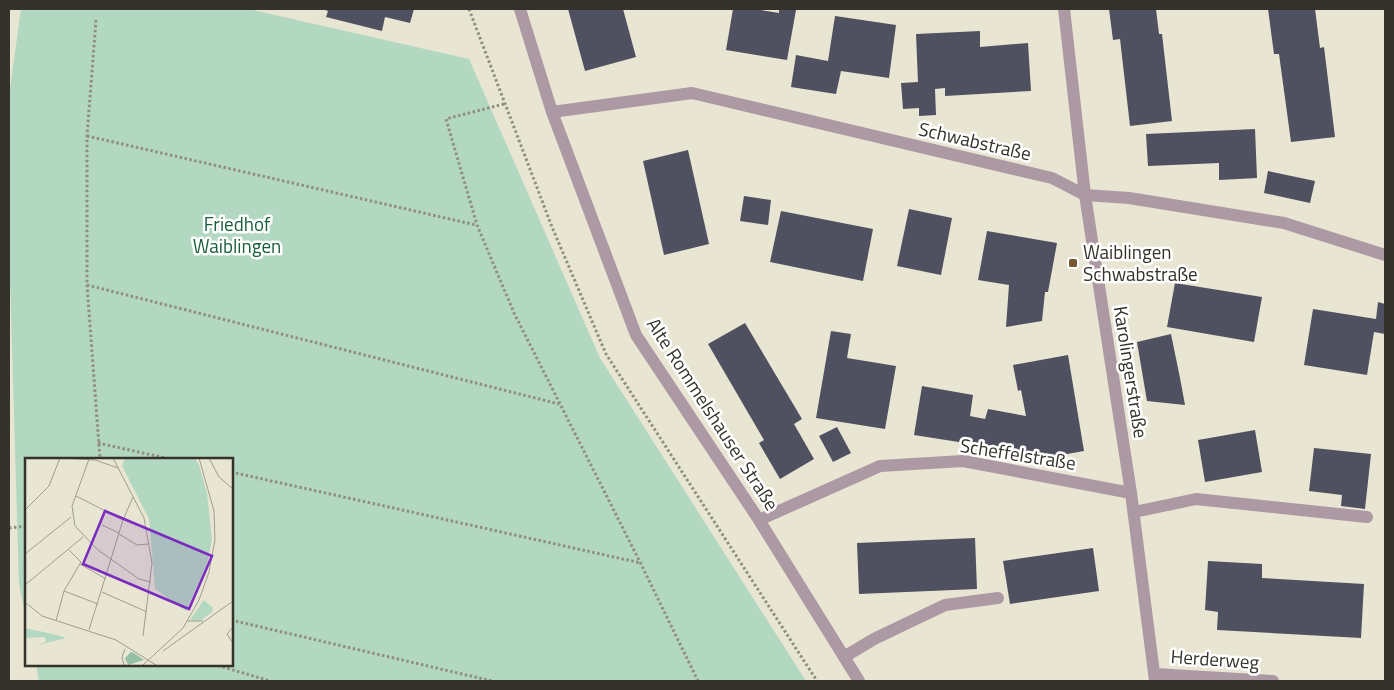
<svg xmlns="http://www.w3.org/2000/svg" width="1394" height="690" font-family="'Titillium Web',sans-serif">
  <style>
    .green { fill: #b3d8c1 }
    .building { fill: #505160 }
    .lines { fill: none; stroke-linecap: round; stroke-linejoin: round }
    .path { stroke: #918e81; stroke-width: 3; stroke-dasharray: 2.5 2.5; stroke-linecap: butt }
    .minor { stroke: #ac99a4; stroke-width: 12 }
    .poi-dot { fill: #7b5930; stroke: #fff; stroke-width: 2 }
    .labels { text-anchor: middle; stroke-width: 5; stroke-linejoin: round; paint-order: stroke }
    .street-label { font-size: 19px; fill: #34322b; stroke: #fff }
    .park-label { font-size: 19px; fill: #165e3c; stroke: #fff }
    .poi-label { font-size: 19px; fill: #34322b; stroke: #fff; text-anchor: start }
    .inset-road { fill: none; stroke: #a09d8f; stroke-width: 1 }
    .view { fill: #7b2cbf; fill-opacity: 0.15; stroke: #7b2cbf; stroke-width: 2.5 }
    .inset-edge { fill: none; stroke: #34322b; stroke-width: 2.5 }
  </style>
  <rect width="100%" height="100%" fill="#e8e5d2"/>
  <polygon class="green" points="21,9 249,9 469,59 600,358 806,681 39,681 36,664 231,664 231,459 26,459 26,618 19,584 9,245 9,95"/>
  <g class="building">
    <polygon points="322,9 414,9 410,23 385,17 382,31 326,17 328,11"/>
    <polygon points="568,9 623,9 636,57 585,71"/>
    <polygon points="733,9 754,9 779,13 779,9 796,10 787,60 726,50"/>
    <polygon points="1109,9 1156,9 1159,34 1162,34 1172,121 1130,126 1120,39 1113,40"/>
    <polygon points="1268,9 1315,9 1320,48 1324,47 1335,137 1291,142 1279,54 1274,54"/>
    <polygon points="835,16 896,25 889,78 841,71 836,94 791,87 796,55 828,61"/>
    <polygon points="980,31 980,47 1028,43 1031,91 945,96 945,88 935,89 936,115 919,116 919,108 903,109 901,83 918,82 916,34"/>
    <polygon points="1255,129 1257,178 1219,180 1219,163 1148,166 1146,134"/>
    <polygon points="688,150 709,244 664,255 643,161"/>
    <polygon points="1268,171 1315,181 1310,203 1264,193"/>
    <polygon points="744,196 771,200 768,225 740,221"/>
    <polygon points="909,209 952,218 941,275 897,266"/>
    <polygon points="781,211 873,229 863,281 770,262"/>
    <polygon points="987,231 1057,243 1048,292 1045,292 1042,321 1006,327 1009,285 978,280"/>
    <polygon points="1175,283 1262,297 1254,342 1167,327"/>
    <polygon points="1378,302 1385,304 1385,334 1374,332 1367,375 1304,365 1313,309 1376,319"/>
    <polygon points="745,323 802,419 794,424 814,459 780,479 759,443 764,440 708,344"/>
    <polygon points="831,331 851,334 847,358 896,366 885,429 816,418"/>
    <polygon points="1171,334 1180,378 1185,405 1147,401 1137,342"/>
    <polygon points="1068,355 1084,451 1034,460 1033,453 965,441 965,443 914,435 922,386 973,395 970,416 985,419 988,409 1026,416 1021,390 1018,391 1013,365"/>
    <polygon points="837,427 851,453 833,462 819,436"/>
    <polygon points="1255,430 1262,472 1205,482 1198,440"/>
    <polygon points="1314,448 1371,454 1365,509 1341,506 1342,495 1309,491"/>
    <polygon points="975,538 977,589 859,594 857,543"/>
    <polygon points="1093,548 1099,591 1010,604 1003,561"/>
    <polygon points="1208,561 1262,564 1262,578 1364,584 1361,638 1217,630 1218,612 1205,610"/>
  </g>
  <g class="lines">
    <g class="path">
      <polyline points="469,9 552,227 606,354 817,681"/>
      <polyline points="96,20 87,136 87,285 100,459"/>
      <polyline points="504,104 446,119 477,225 514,313 641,564 698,681"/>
      <polyline points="87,136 476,225"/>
      <polyline points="87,285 559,404"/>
      <polyline points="98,443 170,459"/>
      <polyline points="231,472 641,563"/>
      <polyline points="9,528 26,526"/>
      <polyline points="231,620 492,681"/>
      <polyline points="213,664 270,681"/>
    </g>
    <g class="minor">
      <polyline points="520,9 552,112 636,335 759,520 859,681"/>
      <polyline points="1064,9 1085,195 1131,493 1155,681"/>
      <polyline points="552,112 692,93 1052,178 1085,195 1129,198 1284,223 1385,255"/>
      <polyline points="1134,512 1196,499 1367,517"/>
      <polyline points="759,520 880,466 963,461 1131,493"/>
      <polyline points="844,657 874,639 945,605 998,598"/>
      <polyline points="1155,674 1273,681"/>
    </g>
  </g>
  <rect class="poi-dot" x="1068" y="258" width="10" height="10" rx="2.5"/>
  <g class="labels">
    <g class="street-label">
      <text transform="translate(975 141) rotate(13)" y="7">Schwabstraße</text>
      <text transform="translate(1131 372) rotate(81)" y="7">Karolingerstraße</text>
      <text transform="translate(713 414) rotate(57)" y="7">Alte Rommelshauser Straße</text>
      <text transform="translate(1018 454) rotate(9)" y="7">Scheffelstraße</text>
      <text transform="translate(1215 659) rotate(4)" y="7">Herderweg</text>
    </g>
    <g class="park-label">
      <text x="237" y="231">Friedhof<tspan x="237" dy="22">Waiblingen</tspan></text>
    </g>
    <g class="poi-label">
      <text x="1083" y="259">Waiblingen<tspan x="1083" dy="22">Schwabstraße</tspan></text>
    </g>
  </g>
  <g transform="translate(25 458)">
    <rect width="208" height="208" fill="#e8e5d2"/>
    <path d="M 100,0 L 170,0 L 174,7 L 182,35 L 187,82 L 182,106 L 161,153 L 130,131 L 124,61 L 97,8 ZM 179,142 L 188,150 L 187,154 L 175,163 L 165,162 ZM 0,170 L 32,177 L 41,180 L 10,188 L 21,184 L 20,179 L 0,180 Z" fill="#b3d8c1"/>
    <path d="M 106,194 L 109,195 L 119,202 L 103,207 L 100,200 Z" fill="#94c0a5"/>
    <path class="inset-road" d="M 39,0 L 70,2 L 93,10M 88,0 L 119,60 L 127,105 L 118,178M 184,0 L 194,19 L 208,31M 64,1 L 47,48 L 50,68 L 73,92 L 114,121 L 126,124M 51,38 L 98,62M 0,52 L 24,28 L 35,0M 77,67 L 94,75M 94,76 L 112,87 L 123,86M 0,96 L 46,59M 55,106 L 81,121M 0,127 L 58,79M 39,133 L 73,146M 77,134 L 122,154M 0,144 L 17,158 L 91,182 L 131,207M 31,163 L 39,133 L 56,104 L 44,92M 162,163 L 178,163M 208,169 L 202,176 L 208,185M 64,172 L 98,62 L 108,39M 138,193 L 208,143M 99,207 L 97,199 L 100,191M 118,207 L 158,170 L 174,142 L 184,114 L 190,82 L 189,53 L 174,0"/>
    <path class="view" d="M 80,53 L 187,98 L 164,151 L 58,106 Z"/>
    <rect width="208" height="208" class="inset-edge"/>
  </g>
  <rect width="1394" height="690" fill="none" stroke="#34322b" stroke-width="20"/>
</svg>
